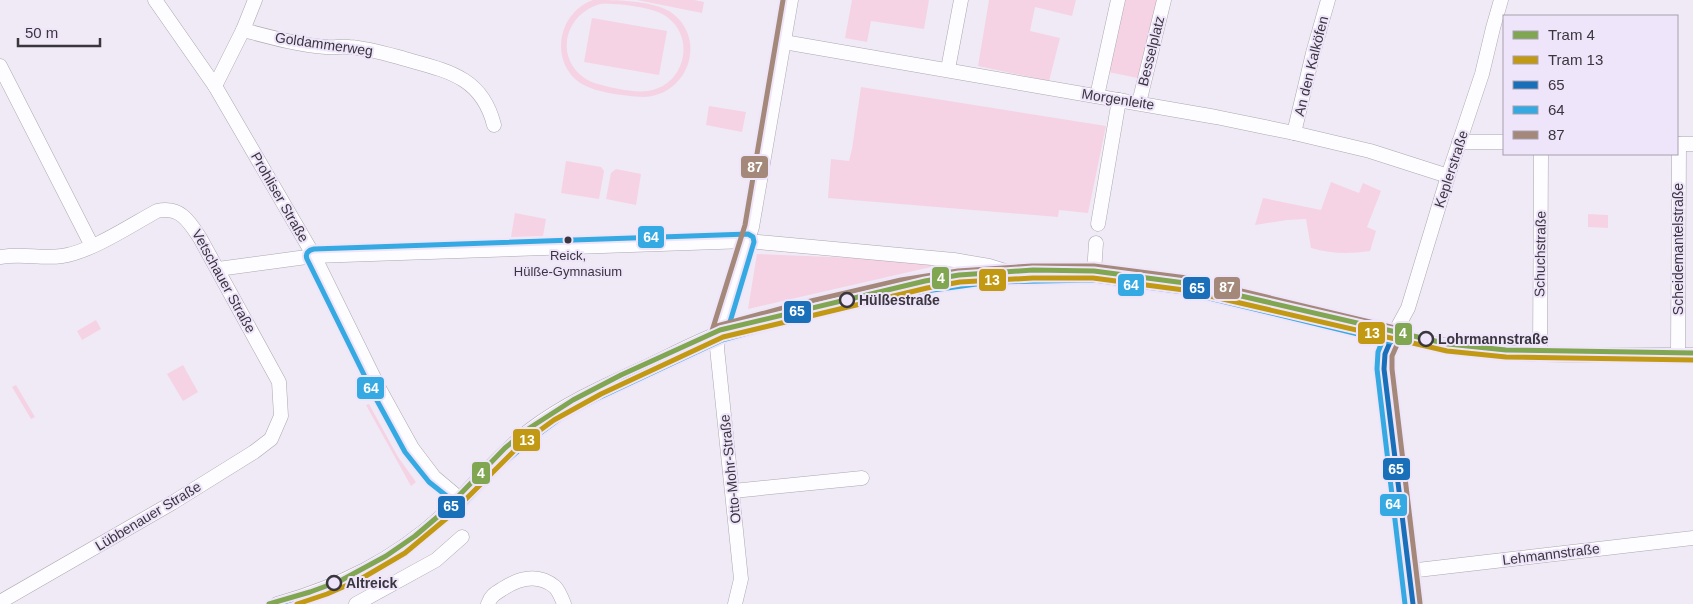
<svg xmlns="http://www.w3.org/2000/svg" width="1693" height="604" font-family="Helvetica,sans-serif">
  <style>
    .green { fill: #f6d3e4; fill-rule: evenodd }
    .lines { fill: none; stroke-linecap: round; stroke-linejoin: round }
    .minor-casing { stroke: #aca8b0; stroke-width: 15 }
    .minor { stroke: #fdfcfe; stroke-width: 14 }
    .bus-1-casing { stroke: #efe5fa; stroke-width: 9 }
    .bus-2-casing { stroke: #efe5fa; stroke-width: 9 }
    .bus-3-casing { stroke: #efe5fa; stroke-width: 9 }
    .bus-1 { stroke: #1a70b8; stroke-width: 5 }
    .bus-2 { stroke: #35a9e1; stroke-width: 5 }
    .bus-3 { stroke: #a4897a; stroke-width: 5 }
    .tram-1-casing { stroke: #efe5fa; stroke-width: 9 }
    .tram-2-casing { stroke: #efe5fa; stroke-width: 9 }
    .tram-1 { stroke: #80a651; stroke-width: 5 }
    .tram-2 { stroke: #c29913; stroke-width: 5 }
    .bus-dot { fill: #3a363f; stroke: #efe5fa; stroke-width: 2 }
    .stop-dot { fill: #efe5fa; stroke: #3a363f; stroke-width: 2.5 }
    .labels { text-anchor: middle; stroke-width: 4; stroke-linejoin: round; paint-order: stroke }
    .bus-label { font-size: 13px; fill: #3a363f; stroke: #efe5fa }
    .street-label { font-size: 14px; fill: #3a363f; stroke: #efe5fa }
    .stop-label { font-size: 14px; font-weight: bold; fill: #3a363f; stroke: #efe5fa; text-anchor: start }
    .line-badge { stroke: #efe5fa; stroke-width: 2 }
    .badge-label { font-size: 14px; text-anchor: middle; font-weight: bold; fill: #fff }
  </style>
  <rect width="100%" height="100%" fill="#efeaf5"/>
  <g class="green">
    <path d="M 593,0 C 615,0 649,0 669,11 C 709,37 689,96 643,97 C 626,96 597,93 582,84 C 549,63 557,13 593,0 ZM 600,4 C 616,3 654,7 667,17 C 697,39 684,87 647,91 C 633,93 608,87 594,83 C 554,66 560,16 600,4 Z"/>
    <polygon points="637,0 694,0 704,2 702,13"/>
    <polygon points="852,0 929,0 924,29 871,21 867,42 845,38"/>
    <polygon points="989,0 1076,0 1072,16 1035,7 1030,31 1060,38 1049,81 978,66"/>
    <polygon points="1125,0 1157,0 1138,78 1108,72"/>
    <polygon points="592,18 667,31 659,75 584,62"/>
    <polygon points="861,87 1106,126 1088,213 1059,210 1058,217 828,198 831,159 849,161 852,149"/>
    <polygon points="709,106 746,112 742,132 706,125"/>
    <polygon points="566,161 601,167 604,171 599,199 561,193"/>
    <polygon points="616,169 641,174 636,205 606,199 611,173"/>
    <path d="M 1331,182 L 1359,193 L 1363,183 L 1381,191 L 1367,227 L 1376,231 L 1370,251 C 1349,254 1332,254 1311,248 L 1306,219 L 1287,220 L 1255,225 L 1263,198 L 1321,210 Z"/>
    <polygon points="515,213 546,219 543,236 511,237"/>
    <polygon points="1588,214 1608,215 1608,228 1588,227"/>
    <polygon points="757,254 931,261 931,267 748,309"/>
    <polygon points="96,320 101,329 82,340 77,331"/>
    <polygon points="183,365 198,392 183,401 167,374"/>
    <polygon points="16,385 35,417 31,419 12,387"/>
    <polygon points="369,404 398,457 416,482 411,486 366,405"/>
  </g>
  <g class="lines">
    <g class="minor-casing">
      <g id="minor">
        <polyline points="155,0 215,86 314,256 381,392 412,448 434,477 459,498"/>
        <path d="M 243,30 C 270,37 298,45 326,47 C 334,48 341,46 349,47 C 368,48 387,54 405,59 C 448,71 482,77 494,125"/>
        <polyline points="784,42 1216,117 1294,133 1370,151 1448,176"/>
        <polyline points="0,66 92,246"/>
        <polyline points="948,69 961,0"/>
        <polyline points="215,86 243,30 255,0"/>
        <polyline points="1097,96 1118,0"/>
        <polyline points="1139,103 1164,0"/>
        <polyline points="1294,133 1313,53 1328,0"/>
        <polyline points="1459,142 1504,142"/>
        <polyline points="1677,144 1693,144"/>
        <polyline points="1098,224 1119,100"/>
        <path d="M 0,257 C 23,253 41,259 62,256 C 91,252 131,225 157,211 C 180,206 189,221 200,238 L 279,382 L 281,416 L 271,439 L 254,452 L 172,503 L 0,602"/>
        <polyline points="218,269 314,256 747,241 954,260 989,266 1005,271"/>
        <polyline points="1094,273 1096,243"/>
        <polyline points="1540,353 1541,154"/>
        <polyline points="1678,355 1679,144"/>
        <polyline points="733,491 862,478"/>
        <polyline points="1409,571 1693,538"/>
        <path d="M 277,604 C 340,586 394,560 443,515 C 473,487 498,455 530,430 C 567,402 609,384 650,365 C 673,354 696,342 719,333 C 750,320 789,314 822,306 C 867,296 911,285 956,278 C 1031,268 1109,271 1183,285 C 1273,302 1360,332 1450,346 C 1530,359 1612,354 1693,355"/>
        <polyline points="356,604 436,560 462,537"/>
        <path d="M 488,604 C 491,595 496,593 504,588 C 520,578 538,573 555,587 C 559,591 562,599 564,604"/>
        <polyline points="735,604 741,579 717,348 719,333 728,301 752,227 791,0"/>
        <polyline points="1413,604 1384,369 1385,354 1388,345 1408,308 1448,176 1482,74 1493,28 1501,0"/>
      </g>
    </g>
    <use href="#minor" class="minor"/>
    <g class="bus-1-casing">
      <g id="bus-1">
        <polyline points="1393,335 1385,354 1384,369 1413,604"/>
        <polyline points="277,604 326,589 355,576 404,546 443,515 508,449 541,422 575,401 719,333 796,312 903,287 959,278 1033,273 1094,273 1185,285 1393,335"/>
      </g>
    </g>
    <g class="bus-2-casing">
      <g id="bus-2">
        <path d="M 730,322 L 754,242 L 753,237 L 748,234 L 314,249 C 308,250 305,254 307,259 L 374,395 L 405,452 L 429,482 L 458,505 L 464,504 L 499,467 L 532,439 L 562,417 L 596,399 L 722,340 L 798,319 L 904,294 L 991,282 L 1094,280 L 1184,292 L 1391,342"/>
        <polyline points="1386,332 1378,352 1377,369 1405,604"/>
      </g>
    </g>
    <g class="bus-3-casing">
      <g id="bus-3">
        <polyline points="717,326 794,305 901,280 958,271 1032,266 1094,266 1187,278 1395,328"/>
        <polyline points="712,331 745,225 783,0"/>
        <polyline points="1400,338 1392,356 1392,369 1420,603"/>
      </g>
    </g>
    <use href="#bus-1" class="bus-1"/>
    <use href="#bus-2" class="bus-2"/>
    <use href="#bus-3" class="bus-3"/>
    <g class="tram-1-casing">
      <polyline id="tram-1" points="269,604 310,592 340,581 386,556 415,536 442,513 505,448 528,429 573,400 621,375 720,330 925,281 959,275 1033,270 1094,271 1185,283 1448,344 1506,350 1693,353"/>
    </g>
    <g class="tram-2-casing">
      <polyline id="tram-2" points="297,604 327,594 359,580 405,553 447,518 521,444 554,420 601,394 723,337 927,288 960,282 1033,278 1093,278 1184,290 1447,351 1506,357 1693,360"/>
    </g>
    <use href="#tram-1" class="tram-1"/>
    <use href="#tram-2" class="tram-2"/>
  </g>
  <circle class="bus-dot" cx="568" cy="240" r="4.5"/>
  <g class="stop-dot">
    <circle cx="847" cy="300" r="7"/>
    <circle cx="1426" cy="339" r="7"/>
    <circle cx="334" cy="583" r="7"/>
  </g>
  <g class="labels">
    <g class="bus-label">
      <text x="568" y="260">Reick,<tspan x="568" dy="16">Hülße-Gymnasium</tspan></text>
    </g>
    <g class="street-label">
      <text transform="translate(324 44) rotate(8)" y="5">Goldammerweg</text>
      <text transform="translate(1151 51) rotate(-76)" y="5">Besselplatz</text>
      <text transform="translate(1311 66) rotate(-76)" y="5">An den Kalköfen</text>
      <text transform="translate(1118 99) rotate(9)" y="5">Morgenleite</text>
      <text transform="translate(1451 169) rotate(-72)" y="5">Keplerstraße</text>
      <text transform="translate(280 197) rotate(60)" y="5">Prohliser Straße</text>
      <text transform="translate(1678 249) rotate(-90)" y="5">Scheidemantelstraße</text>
      <text transform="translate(1540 254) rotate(-89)" y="5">Schuchstraße</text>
      <text transform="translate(224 281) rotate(61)" y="5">Vetschauer Straße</text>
      <text transform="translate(730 469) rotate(-96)" y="5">Otto-Mohr-Straße</text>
      <text transform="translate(148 516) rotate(-31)" y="5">Lübbenauer Straße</text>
      <text transform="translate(1551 554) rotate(-7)" y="5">Lehmannstraße</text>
    </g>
    <g class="stop-label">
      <text x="859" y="305">Hülßestraße</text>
      <text x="1438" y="344">Lohrmannstraße</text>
      <text x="346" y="588">Altreick</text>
    </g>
  </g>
  <g class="line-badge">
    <rect x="740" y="155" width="29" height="24" rx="5" fill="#a4897a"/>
    <rect x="637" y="225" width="28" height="24" rx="5" fill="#35a9e1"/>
    <rect x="931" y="266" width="19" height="24" rx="5" fill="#80a651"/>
    <rect x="978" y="268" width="29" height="24" rx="5" fill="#c29913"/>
    <rect x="1117" y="273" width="28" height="24" rx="5" fill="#35a9e1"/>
    <rect x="1213" y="276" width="28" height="24" rx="5" fill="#a4897a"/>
    <rect x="1182" y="276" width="29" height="24" rx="5" fill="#1a70b8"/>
    <rect x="783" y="300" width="29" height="24" rx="5" fill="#1a70b8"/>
    <rect x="1357" y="321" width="29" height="24" rx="5" fill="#c29913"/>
    <rect x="1394" y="322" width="19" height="24" rx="5" fill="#80a651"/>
    <rect x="356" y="376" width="29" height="24" rx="5" fill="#35a9e1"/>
    <rect x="512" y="428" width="29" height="24" rx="5" fill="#c29913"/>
    <rect x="1382" y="457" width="29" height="24" rx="5" fill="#1a70b8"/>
    <rect x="471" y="461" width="20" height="24" rx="5" fill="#80a651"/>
    <rect x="1379" y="493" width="29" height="24" rx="5" fill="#35a9e1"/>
    <rect x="437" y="495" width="29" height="24" rx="5" fill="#1a70b8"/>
  </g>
  <g class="badge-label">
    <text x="755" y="172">87</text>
    <text x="651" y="242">64</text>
    <text x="941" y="283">4</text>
    <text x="992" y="285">13</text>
    <text x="1131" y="290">64</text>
    <text x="1227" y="292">87</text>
    <text x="1197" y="293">65</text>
    <text x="797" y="316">65</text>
    <text x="1372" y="338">13</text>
    <text x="1403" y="338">4</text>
    <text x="371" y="393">64</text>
    <text x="527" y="445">13</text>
    <text x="1396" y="474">65</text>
    <text x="481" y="478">4</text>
    <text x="1393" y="509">64</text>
    <text x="451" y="511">65</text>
  </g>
  <rect x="1503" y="15" width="175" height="140" fill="#efe5fa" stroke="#a79faf"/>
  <rect x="1513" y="31" width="25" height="8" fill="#80a651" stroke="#a79faf"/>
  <text x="1548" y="40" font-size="15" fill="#3a363f">Tram 4</text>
  <rect x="1513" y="56" width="25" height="8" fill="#c29913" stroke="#a79faf"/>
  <text x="1548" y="65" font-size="15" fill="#3a363f">Tram 13</text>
  <rect x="1513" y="81" width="25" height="8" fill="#1a70b8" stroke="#a79faf"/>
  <text x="1548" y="90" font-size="15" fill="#3a363f">65</text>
  <rect x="1513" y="106" width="25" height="8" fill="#35a9e1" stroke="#a79faf"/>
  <text x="1548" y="115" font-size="15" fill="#3a363f">64</text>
  <rect x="1513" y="131" width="25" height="8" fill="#a4897a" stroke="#a79faf"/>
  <text x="1548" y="140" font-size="15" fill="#3a363f">87</text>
  <path d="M18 38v8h82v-8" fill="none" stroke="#3a363f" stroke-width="2.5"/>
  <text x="25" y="38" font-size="15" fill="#3a363f" stroke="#efe5fa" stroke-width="4" paint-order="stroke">50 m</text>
</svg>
